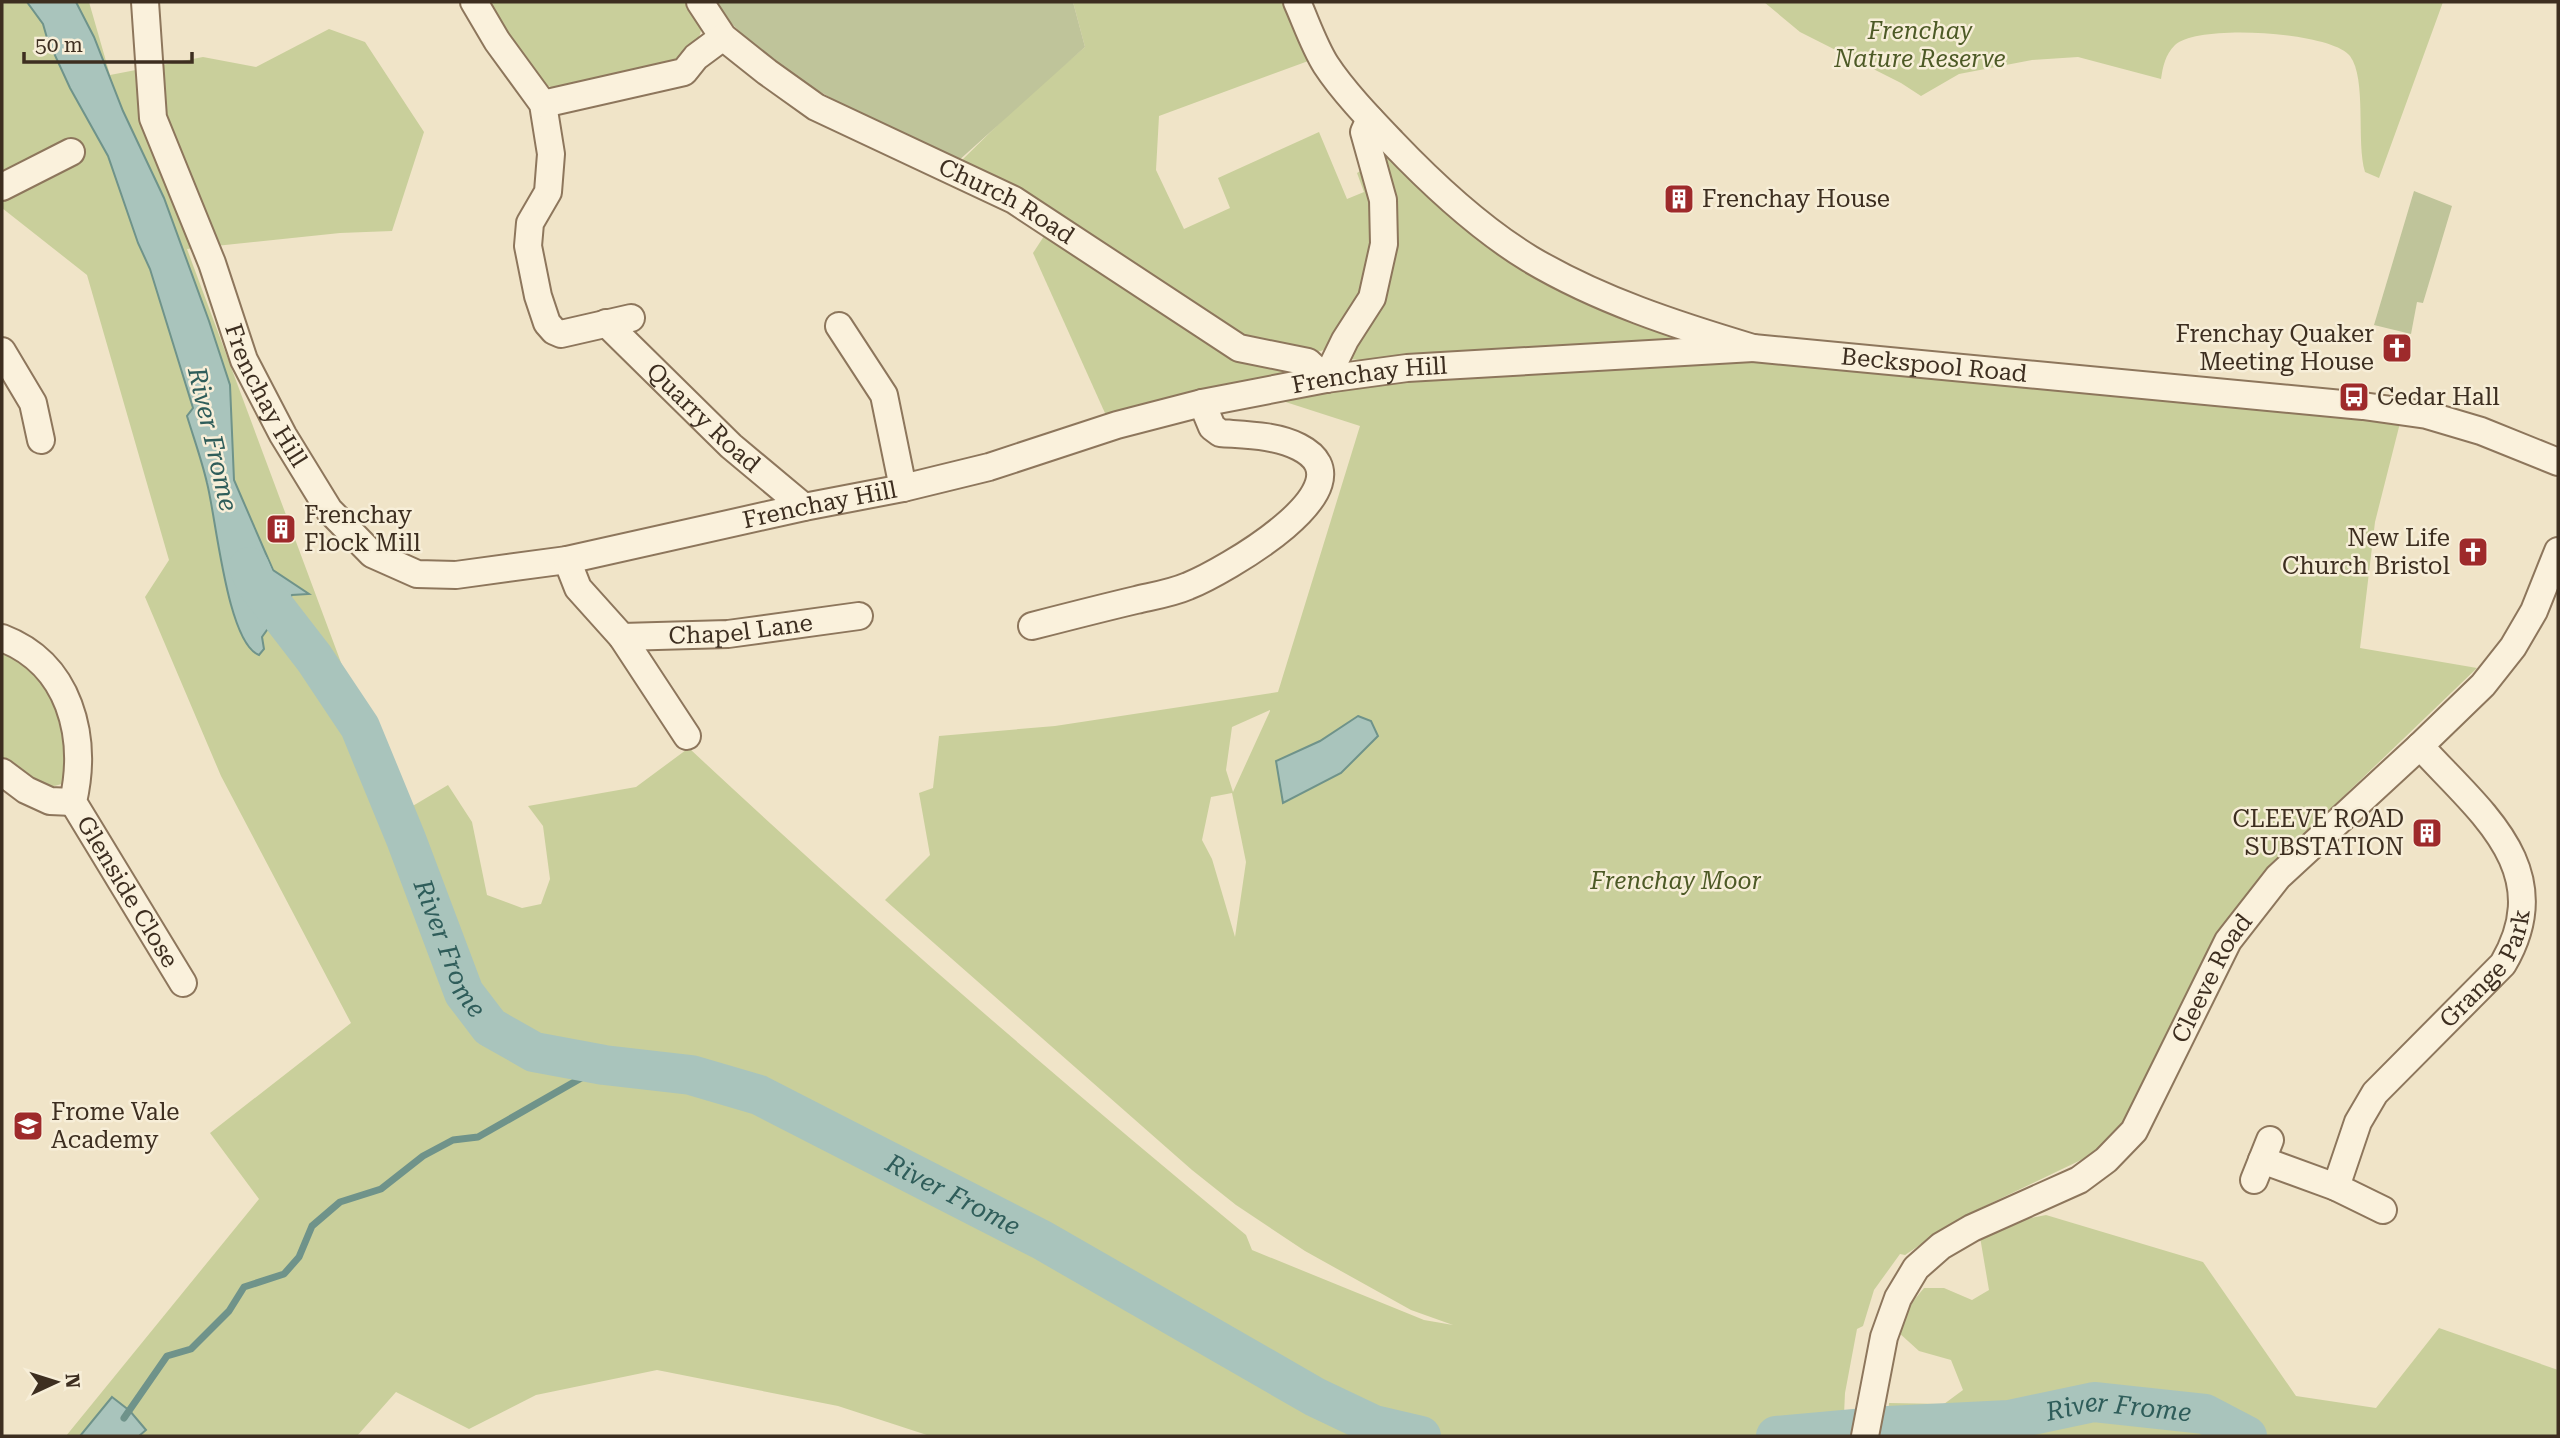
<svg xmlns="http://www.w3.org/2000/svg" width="2560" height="1438" font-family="'Roboto Serif',serif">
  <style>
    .green { fill: #c9cf9b; fill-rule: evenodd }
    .cemetery { fill: #bfc49a }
    .water { fill: #a9c4bc; stroke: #6f938a; stroke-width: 2 }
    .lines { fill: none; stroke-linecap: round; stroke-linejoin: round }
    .stream { stroke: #6f938a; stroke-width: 7 }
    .river { stroke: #a9c4bc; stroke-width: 40 }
    .minor-casing { stroke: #8d765c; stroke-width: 30 }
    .minor { stroke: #faf1dc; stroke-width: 26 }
    .labels { text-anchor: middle; stroke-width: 5; stroke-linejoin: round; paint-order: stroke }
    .park-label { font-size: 24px; font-style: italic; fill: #4d5a26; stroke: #f7eed8 }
    .poi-label { font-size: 24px; fill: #3d2e20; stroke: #f7eed8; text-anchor: start }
    .street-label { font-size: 24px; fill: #3d2e20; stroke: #f7eed8 }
    .water-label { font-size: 26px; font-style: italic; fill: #2f5d5a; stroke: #f7eed8 }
  </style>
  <rect width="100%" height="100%" fill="#f0e4c8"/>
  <g class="green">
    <path d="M 2,2 L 89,2 L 110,75 L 203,57 L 256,67 L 329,29 L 365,42 L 424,132 L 392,231 L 340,233 L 187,249 L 346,676 L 411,807 L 448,785 L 472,822 L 487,895 L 522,908 L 541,904 L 550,879 L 543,826 L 528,806 L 636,787 L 686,750 L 690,749 C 869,917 1057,1078 1246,1235 L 1252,1250 L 1424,1320 L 1453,1325 L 1411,1310 L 1305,1251 L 1236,1205 L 1192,1170 L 885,900 L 930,855 L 919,793 L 933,788 L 939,736 L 1055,726 L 1278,692 L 1360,426 L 1270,397 L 1364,381 L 1765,359 L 2400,423 L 2375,522 L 2360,648 L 2477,668 L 2275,862 L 2156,1074 L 2108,1147 L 1960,1218 L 1905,1255 L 1900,1254 L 1874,1290 L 1863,1326 L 1857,1329 L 1845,1393 L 1843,1436 L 930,1436 L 838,1406 L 657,1370 L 536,1395 L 469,1429 L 396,1392 L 357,1436 L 66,1436 L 259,1199 L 210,1133 L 351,1023 L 221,776 L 145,597 L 169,560 L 87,275 L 2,208 ZM 1270,710 L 1270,711 L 1233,792 L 1226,770 L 1232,727 ZM 1232,793 L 1246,862 L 1235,937 L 1212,859 L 1202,840 L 1211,797 Z"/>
    <path d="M 484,2 L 687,2 L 702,26 C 700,36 696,49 688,56 C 670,71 587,84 560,90 L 548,86 L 532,76 Z"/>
    <polygon points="1073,2 1283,2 1311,60 1159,116 1156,170 1184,229 1230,208 1218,178 1319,132 1347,199 1364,192 1357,173 1369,166 1377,200 1365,294 1332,346 1321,351 1305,353 1254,342 959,163 1020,103 1085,47"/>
    <path d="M 1764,2 L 2443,2 L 2379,178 L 2365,172 C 2356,142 2367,79 2350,56 C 2332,32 2198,23 2175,45 C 2165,55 2163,66 2161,79 L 2078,57 L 2032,60 L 1959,74 L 1921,96 L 1901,83 L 1800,32 Z"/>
    <polygon points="1384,149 1417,183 1681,335 1681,344 1369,361 1350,359 1379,297 1378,151"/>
    <polygon points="1048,230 1298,372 1109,422 1033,253"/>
    <path d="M 2,649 L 27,661 L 64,714 L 65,782 C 40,796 23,776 2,761 Z"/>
    <polygon points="2046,1215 2203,1262 2296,1396 2376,1408 2439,1328 2558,1370 2558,1436 1887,1436 1889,1403 1944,1404 1963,1390 1951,1360 1919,1351 1898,1332 1910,1305 1924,1288 1944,1288 1972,1300 1989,1290 1980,1237 2016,1221"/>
  </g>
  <g class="cemetery">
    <path d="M 713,2 L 1073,2 L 1085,47 L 957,162 C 870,118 774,80 713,2 Z"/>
    <polygon points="2414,191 2452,206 2423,303 2417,302 2411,334 2374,325"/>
  </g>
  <g class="water">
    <path d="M 27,2 L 76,2 L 94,37 L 123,111 L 164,198 L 209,321 L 230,385 L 234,480 L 273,570 L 309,594 L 292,595 L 262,637 L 264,649 L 259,655 C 227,643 216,517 207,483 C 202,461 194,439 187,416 L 193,408 L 150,269 L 138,243 L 108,156 L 70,88 L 47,38 L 43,24 Z"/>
    <polygon points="1358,716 1371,721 1378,736 1341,773 1283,803 1276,761 1320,741"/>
    <polygon points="112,1397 130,1411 146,1430 139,1436 80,1436"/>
  </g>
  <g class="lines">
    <polyline class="stream" points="124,1418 167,1356 191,1349 229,1311 244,1287 284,1274 299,1257 312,1226 340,1202 381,1189 423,1156 453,1140 478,1137 604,1065"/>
    <g class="river">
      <path id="s1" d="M 249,567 L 256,583 L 314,658 L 360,727 L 406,839 L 464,993 L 490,1027 L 534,1052 L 604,1065 L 691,1075 L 759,1095 L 1042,1240 L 1315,1397 L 1374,1425 L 1421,1436"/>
      <path id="s2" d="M 1776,1436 L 1888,1426 L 2009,1420 L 2094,1402 L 2205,1414 L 2247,1436"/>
    </g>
    <g class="minor-casing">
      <g id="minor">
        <path id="s3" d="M 145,2 L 153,118 L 212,263 L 244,360 L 283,435 L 329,510 L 372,554 L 417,574 L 456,575 L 567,560 L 804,507 L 903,488 L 989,467 L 1117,425 L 1202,403 L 1326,379 L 1407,368 L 1753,348"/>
        <polyline points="474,2 497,41 543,104 551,154 548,192 530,223 528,246 538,296 547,323 554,331 561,334 631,318"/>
        <path id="s4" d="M 700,2 L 723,37 L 767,72 L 816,107 L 1014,200 L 1239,348 L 1308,362 L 1326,379"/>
        <path id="s5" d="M 1297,2 C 1306,22 1314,46 1326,65 C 1343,91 1370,119 1392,142 C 1433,185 1479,228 1530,259 C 1599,300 1676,325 1753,348 L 2363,406 L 2427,415 L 2481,431 L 2558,462"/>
        <polyline points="543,104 684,72 696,57 723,37"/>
        <polyline points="2,187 71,152"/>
        <path id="s6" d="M 606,323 L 731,446 L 804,507"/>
        <polyline points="839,326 884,395 903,488"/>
        <polyline points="2,351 33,403 41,440"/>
        <polyline points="1326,379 1345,340 1372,298 1384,244 1383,200 1364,132 1370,119"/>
        <polyline points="567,560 578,588 622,637 687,736"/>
        <path d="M 1032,626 C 1067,617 1102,608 1136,600 C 1153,596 1172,593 1188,586 C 1221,573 1376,486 1299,447 C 1276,435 1245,435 1220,433 L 1212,427 L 1202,403"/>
        <path id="s7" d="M 622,637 L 728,634 L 859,616"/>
        <path id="s8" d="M 2,638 C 70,664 88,736 73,802 L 183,983"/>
        <polyline points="2,772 26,790 50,801 73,802"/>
        <polyline points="2262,1160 2336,1187 2383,1210"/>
        <polyline points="2254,1180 2270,1140"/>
        <path id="s9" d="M 2336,1187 L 2358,1122 L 2375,1093 L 2503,964 C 2559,869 2479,811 2420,746"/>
        <path id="s10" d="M 1865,1436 L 1884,1337 L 1898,1298 L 1916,1268 L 1941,1246 L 1972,1228 L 2079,1180 L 2106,1160 L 2134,1131 L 2228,941 L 2278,877 L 2420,746 L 2483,685 L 2513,647 L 2534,611 L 2558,551"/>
      </g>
    </g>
    <use href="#minor" class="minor"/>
  </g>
  <defs>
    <g id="building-square" transform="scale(1.575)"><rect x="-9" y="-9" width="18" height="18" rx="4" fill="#9e2a2b" stroke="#f7eed8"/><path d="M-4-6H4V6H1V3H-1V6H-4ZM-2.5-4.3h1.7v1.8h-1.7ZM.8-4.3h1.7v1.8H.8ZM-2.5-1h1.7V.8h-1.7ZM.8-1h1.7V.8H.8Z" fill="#fff"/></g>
    <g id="church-square" transform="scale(1.575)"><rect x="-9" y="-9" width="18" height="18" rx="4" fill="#9e2a2b" stroke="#f7eed8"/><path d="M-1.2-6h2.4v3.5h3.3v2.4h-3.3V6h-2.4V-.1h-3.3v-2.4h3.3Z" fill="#fff"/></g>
    <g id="bus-square" transform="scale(1.575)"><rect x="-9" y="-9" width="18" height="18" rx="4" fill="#9e2a2b" stroke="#f7eed8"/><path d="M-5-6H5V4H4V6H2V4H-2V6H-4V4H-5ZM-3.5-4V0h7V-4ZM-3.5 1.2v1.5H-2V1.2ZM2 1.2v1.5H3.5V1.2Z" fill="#fff"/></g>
    <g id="school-square" transform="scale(1.575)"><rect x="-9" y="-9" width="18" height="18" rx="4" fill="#9e2a2b" stroke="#f7eed8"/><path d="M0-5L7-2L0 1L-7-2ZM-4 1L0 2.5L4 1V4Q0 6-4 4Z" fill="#fff"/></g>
  </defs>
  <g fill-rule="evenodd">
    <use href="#building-square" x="1679" y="199"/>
    <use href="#church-square" x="2397" y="348"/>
    <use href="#bus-square" x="2354" y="397"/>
    <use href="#building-square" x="281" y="529"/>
    <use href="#church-square" x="2473" y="552"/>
    <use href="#building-square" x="2427" y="833"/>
    <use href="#school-square" x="28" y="1126"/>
  </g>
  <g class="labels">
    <g class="park-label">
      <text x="1920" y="39">Frenchay<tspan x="1920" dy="28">Nature Reserve</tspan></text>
      <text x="1676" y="889">Frenchay Moor</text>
    </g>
    <g class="poi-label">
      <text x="1702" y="207">Frenchay House</text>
      <text x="2374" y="342" text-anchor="end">Frenchay Quaker<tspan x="2374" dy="28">Meeting House</tspan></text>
      <text x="2377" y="405">Cedar Hall</text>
      <text x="304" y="523">Frenchay<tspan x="304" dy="28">Flock Mill</tspan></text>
      <text x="2450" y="546" text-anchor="end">New Life<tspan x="2450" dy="28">Church Bristol</tspan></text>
      <text x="2404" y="827" text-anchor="end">CLEEVE ROAD<tspan x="2404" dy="28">SUBSTATION</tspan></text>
      <text x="51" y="1120">Frome Vale<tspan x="51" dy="28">Academy</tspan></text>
    </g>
    <g class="street-label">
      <text dy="8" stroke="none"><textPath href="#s4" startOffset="371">Church Road</textPath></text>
      <text dy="8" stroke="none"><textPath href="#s5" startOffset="775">Beckspool Road</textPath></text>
      <text dy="8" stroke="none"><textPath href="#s3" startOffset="1634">Frenchay Hill</textPath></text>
      <text dy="8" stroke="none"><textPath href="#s3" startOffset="416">Frenchay Hill</textPath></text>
      <text dy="8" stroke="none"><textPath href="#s6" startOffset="136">Quarry Road</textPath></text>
      <text dy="8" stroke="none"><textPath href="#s3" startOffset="1068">Frenchay Hill</textPath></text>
      <text dy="8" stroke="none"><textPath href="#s7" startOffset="119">Chapel Lane</textPath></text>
      <text dy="8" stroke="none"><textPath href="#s8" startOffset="301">Glenside Close</textPath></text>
      <text dy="8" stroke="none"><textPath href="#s9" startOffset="271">Grange Park</textPath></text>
      <text dy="8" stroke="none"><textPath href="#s10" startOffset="609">Cleeve Road</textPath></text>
    </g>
    <g class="water-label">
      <text transform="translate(213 439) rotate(77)" y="9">River Frome</text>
      <text dy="9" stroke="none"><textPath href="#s1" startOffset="434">River Frome</textPath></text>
      <text dy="9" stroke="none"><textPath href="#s1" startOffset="1022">River Frome</textPath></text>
      <text dy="9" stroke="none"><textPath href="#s2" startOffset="345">River Frome</textPath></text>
    </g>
  </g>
  <rect width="2560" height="1438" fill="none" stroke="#3d2e20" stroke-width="7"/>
  <g transform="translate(56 1382) rotate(86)" stroke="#f7eed8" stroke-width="5" paint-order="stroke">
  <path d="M0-5L12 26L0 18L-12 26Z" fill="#3d2e20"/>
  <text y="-10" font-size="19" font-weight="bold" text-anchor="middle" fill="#3d2e20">N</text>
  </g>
  <path d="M24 52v10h168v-10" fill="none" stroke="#3d2e20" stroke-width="3.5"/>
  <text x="35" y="52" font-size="21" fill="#3d2e20" stroke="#f7eed8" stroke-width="5" paint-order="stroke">50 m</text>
</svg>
